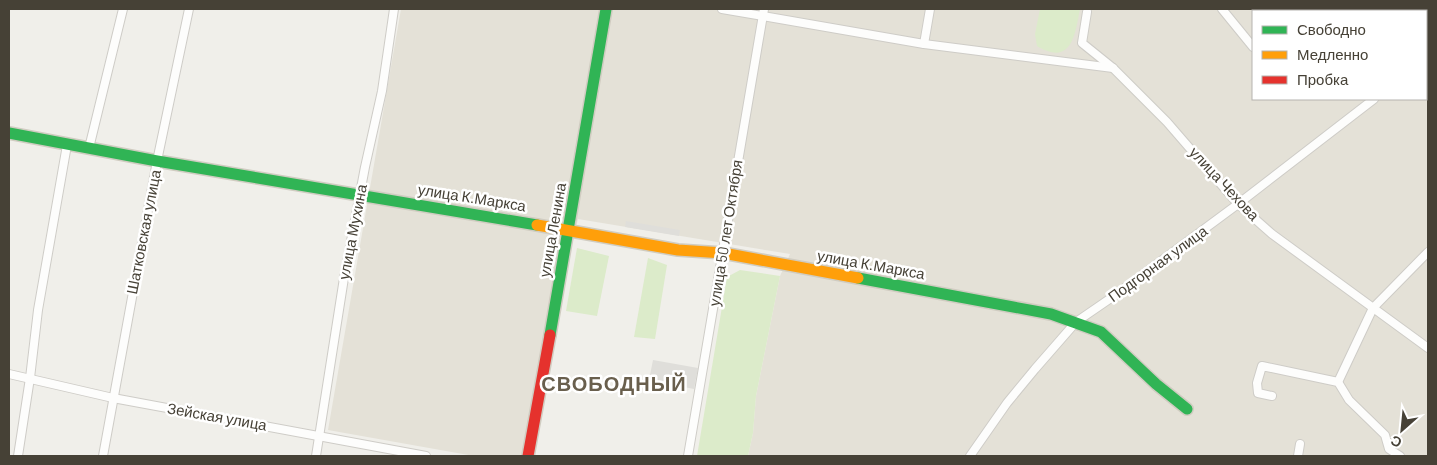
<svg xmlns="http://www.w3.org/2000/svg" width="1437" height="465" font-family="Barlow,sans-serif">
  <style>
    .residential { fill: #e4e1d7; fill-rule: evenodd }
    .green { fill: #dcebca }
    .parking { fill: #dfdeda }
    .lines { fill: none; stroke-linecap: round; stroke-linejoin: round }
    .street-casing { stroke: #ceccc7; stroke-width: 10 }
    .fast-casing { stroke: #d0ccc1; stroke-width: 14 }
    .slow-casing { stroke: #d0ccc1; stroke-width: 14 }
    .jam-casing { stroke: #d0ccc1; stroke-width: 14 }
    .street { stroke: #fdfdfc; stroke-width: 8 }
    .fast { stroke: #30b455; stroke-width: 11 }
    .slow { stroke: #ff9f0a; stroke-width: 11 }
    .jam { stroke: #e5322d; stroke-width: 11 }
    .labels { text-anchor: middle; stroke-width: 5; stroke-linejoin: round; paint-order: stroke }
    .street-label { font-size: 15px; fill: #464136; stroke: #fff }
    .district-label { font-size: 20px; font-weight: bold; letter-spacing: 1px; fill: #695f4d; stroke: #fff }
  </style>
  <rect width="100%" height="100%" fill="#f0efea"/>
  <path class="residential" d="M 401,9 L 1428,9 L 1428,456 L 748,456 L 753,433 L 756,396 L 780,276 L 790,254 L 578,219 L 522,456 L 474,456 L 328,430 ZM 1253,11 L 1426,11 L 1426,99 L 1253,99 Z"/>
  <g class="green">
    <path d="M 1040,9 L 1080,9 C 1075,34 1072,67 1037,46 L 1035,34 Z"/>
    <polygon points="577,248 609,256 597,316 566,311"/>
    <polygon points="648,258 667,265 655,339 634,337"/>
    <polygon points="740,270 780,276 756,396 753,433 748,456 697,456 727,277"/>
  </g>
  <g class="parking">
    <polygon points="626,221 680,230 679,236 625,227"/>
    <polygon points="653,360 698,368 694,389 649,380"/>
  </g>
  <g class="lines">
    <g class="street-casing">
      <g id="street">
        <polyline points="722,9 924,44 1113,68"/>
        <polyline points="1222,9 1253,47"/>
        <polyline points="1377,9 1379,11"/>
        <polyline points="1342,11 1345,9"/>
        <polyline points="1087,12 1082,43 1113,68 1167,122 1238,204 1272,234 1428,348"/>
        <polyline points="924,44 930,9"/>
        <polyline points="1426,58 1428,56"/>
        <polyline points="1426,70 1428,72"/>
        <polyline points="89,148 123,9"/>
        <polyline points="9,374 113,398 426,456"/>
        <polyline points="1338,382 1373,308 1428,252"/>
        <polyline points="1272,396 1258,393 1257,383 1262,366 1338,382 1349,400 1385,435 1389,449 1400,456"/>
        <polyline points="18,456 30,378 38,310 67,145"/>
        <polyline points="103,456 157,161 189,9"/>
        <polyline points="316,456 344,278 365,167 382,91 394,9"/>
        <polyline points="688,456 764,9"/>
        <polyline points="970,456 1007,403 1035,369 1076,322 1111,298 1238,204 1374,99"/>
        <polyline points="1298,456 1300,444"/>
      </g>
    </g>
    <g class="fast-casing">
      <g id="fast">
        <polyline points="9,133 157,161 537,225"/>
        <polyline points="858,278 1051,314 1101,332 1156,384 1187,409"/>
        <polyline points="550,335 606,9"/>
      </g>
    </g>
    <g class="slow-casing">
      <polyline id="slow" points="537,225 678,250 723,253 858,278"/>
    </g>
    <g class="jam-casing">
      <polyline id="jam" points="528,456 550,335"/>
    </g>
    <use href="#street" class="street"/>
    <use href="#fast" class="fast"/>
    <use href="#slow" class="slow"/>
    <use href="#jam" class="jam"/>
  </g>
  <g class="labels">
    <g class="street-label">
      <text transform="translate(1224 184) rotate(47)" y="5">улица Чехова</text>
      <text transform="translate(472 198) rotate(9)" y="5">улица К.Маркса</text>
      <text transform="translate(553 230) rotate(-80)" y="5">улица Ленина</text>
      <text transform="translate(144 232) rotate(-79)" y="5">Шатковская улица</text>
      <text transform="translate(353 232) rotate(-79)" y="5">улица Мухина</text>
      <text transform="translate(726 233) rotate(-81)" y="5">улица 50 лет Октября</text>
      <text transform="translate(1158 264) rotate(-36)" y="5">Подгорная улица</text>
      <text transform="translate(871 265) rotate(10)" y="5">улица К.Маркса</text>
      <text transform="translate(217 417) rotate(10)" y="5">Зейская улица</text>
    </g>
    <g class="district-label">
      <text x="614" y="391">СВОБОДНЫЙ</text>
    </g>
  </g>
  <rect width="1437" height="465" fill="none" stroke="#464136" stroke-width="20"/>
  <rect x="1252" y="10" width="175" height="90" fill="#ffffff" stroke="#b5b3af"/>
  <rect x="1262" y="26" width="25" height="8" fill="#30b455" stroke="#b5b3af"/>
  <text x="1297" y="35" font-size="15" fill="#464136">Свободно</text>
  <rect x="1262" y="51" width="25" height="8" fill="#ff9f0a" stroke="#b5b3af"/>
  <text x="1297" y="60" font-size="15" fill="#464136">Медленно</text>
  <rect x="1262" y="76" width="25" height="8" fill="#e5322d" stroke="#b5b3af"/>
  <text x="1297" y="85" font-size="15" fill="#464136">Пробка</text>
  <g transform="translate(1402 430) rotate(207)" stroke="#ffffff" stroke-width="4" paint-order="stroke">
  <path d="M0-4L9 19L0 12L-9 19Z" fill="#464136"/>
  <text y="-8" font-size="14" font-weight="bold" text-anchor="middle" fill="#464136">С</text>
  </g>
</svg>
